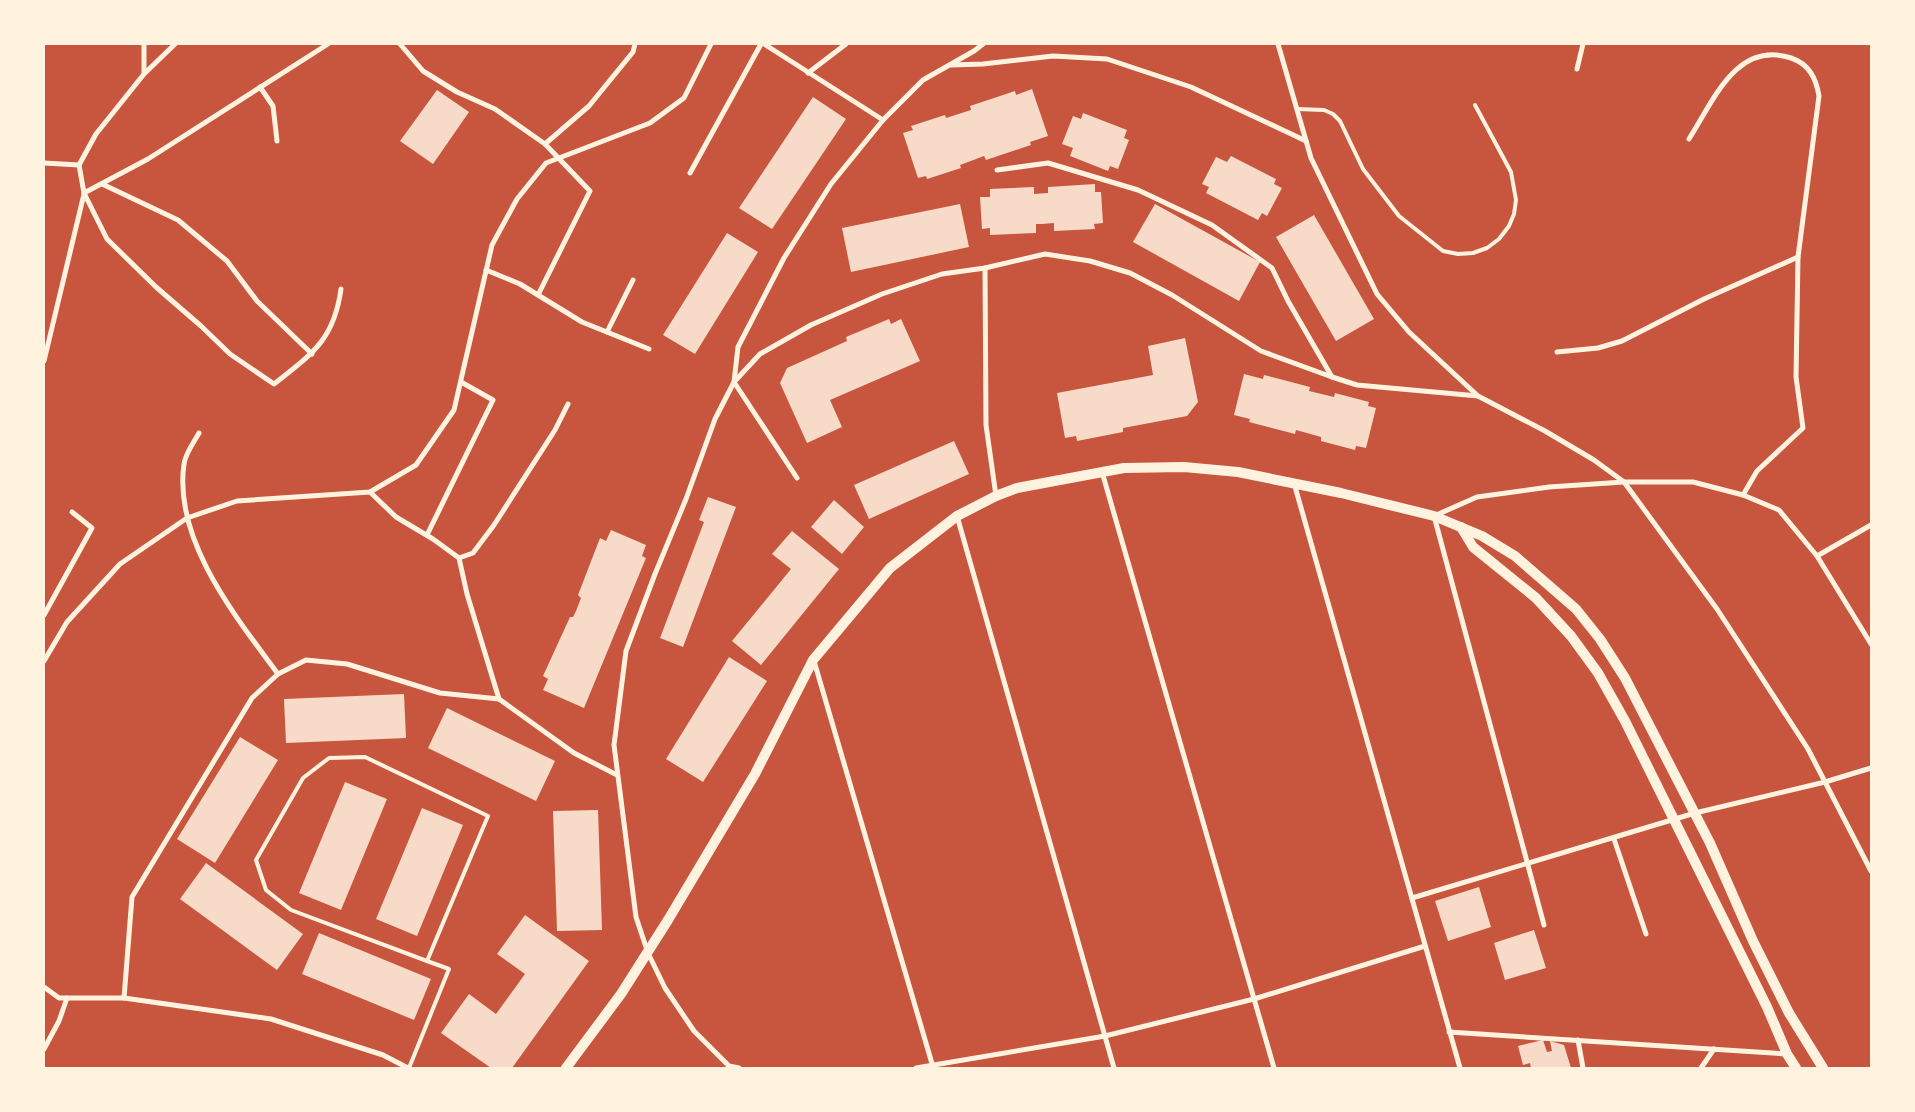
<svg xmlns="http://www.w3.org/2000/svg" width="1915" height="1112" font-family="Barlow,sans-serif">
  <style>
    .building { fill: #f7dbc8 }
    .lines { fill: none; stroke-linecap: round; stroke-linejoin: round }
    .service { stroke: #fff3e0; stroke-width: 4 }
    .minor { stroke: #fff3e0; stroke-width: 5 }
    .secondary { stroke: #fff3e0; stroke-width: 10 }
  </style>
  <rect width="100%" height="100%" fill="#c8553d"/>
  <g class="building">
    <polygon points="1032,89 1048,136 1030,142 1031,145 986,160 984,156 960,165 961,168 927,179 926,176 918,178 903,133 913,130 911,126 945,115 946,118 971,110 970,106 1015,91 1016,95"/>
    <polygon points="437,90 469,112 433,164 400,141"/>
    <polygon points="813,97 846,119 772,229 739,208"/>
    <polygon points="1083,113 1127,130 1124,138 1129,140 1118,169 1110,166 1108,171 1070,156 1073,148 1062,144 1073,116 1081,119"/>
    <polygon points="1231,156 1276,179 1274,184 1282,188 1267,216 1262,213 1258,220 1206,193 1209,187 1202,184 1216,157 1227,162"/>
    <polygon points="1095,184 1095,192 1101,192 1103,223 1094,224 1095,229 1054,231 1054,223 1042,224 1036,224 1036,233 990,235 990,228 982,229 980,197 990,197 990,189 1034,187 1034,194 1048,193 1048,187"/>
    <polygon points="960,204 969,247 851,272 842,228"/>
    <polygon points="1155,204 1260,262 1239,301 1133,242"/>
    <polygon points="1314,215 1374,319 1336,341 1276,237"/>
    <polygon points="727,233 758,252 695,354 663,335"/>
    <polygon points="889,319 891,324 901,319 920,361 830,400 842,427 807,443 780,383 787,368 847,341 846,337"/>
    <polygon points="1185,338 1198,402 1187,416 1123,428 1123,432 1077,441 1076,436 1065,438 1057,393 1153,375 1148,346"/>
    <polygon points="1244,374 1263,379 1264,375 1310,387 1309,391 1334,397 1335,393 1369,402 1368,406 1376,408 1366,448 1356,446 1355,450 1321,441 1321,437 1296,430 1295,434 1249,422 1250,419 1234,415"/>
    <polygon points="954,441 969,474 869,519 854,485"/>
    <polygon points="708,497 736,507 683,647 660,638 704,522 699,520"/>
    <polygon points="834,500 864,527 842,554 811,527"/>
    <polygon points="611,530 646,545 642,556 646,558 584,708 543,690 548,679 543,676 570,617 573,617 576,611 581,598 578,595 600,538 606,541"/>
    <polygon points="792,531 839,569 761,665 732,641 791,569 772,554"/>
    <polygon points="729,657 767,681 703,782 666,759"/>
    <polygon points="404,694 406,738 286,743 284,699"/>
    <polygon points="447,708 555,761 536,801 428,748"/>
    <polygon points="240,737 278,760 215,863 177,839"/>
    <polygon points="345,782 387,799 341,910 299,893"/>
    <polygon points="422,808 463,825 417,936 376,919"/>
    <polygon points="598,810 602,930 557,931 553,811"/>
    <polygon points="206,863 303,934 277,970 180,899"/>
    <polygon points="1479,887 1491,927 1448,941 1435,901"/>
    <polygon points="525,915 589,961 512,1068 491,1068 441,1033 469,994 496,1014 525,974 497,954"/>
    <polygon points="1534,930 1546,968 1505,980 1494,943"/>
    <polygon points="319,933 431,979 414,1020 302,974"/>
    <polygon points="1543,1040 1547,1052 1552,1051 1550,1041 1564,1045 1571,1068 1531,1068 1530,1063 1523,1065 1518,1046"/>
  </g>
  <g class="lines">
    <g class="service">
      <polyline points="1297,109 1324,110 1333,114 1340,121 1363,169 1399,216 1443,251 1458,254 1473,253 1487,248 1499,239 1509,226 1514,214 1516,200 1511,172 1475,105"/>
      <polyline points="409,1068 449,969 427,961 291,910 266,890 256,860 303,778 329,758 365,757 488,816 427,961"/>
    </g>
    <g class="minor">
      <path d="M 175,44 L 144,74 L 96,134 L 79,165 L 84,193 L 107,239 L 156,287 L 201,326 L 230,354 L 274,384 C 312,354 334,340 341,289"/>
      <polyline points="400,44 423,71 457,92 495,109 545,144 589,106 633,52 635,44"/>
      <polyline points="764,44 883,120"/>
      <polyline points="1278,44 1311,158 1377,294 1409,332 1478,396 1545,431 1594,460 1624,482 1717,609 1808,749 1871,871"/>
      <polyline points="951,65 983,64 1053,56 1107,59 1191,87 1306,141"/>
      <polyline points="1577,69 1583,44"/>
      <polyline points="144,73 144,44"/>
      <polyline points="808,73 846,44"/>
      <polyline points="260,87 273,106 277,141"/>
      <path d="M 1689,139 C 1713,102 1736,40 1791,58 C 1809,64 1816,78 1819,96 L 1798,257 L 1796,377 L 1803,428 L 1757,471 L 1743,495"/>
      <polyline points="44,163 79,165"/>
      <polyline points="997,170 1048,163 1138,190 1212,225 1272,268 1288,301 1332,377"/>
      <polyline points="690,173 761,44"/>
      <polyline points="102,184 178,220 227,261 257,301 312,354"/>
      <polyline points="84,193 148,159 328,44"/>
      <polyline points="985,268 986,425 996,496"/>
      <polyline points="486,270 520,284 582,322 649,349"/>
      <polyline points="538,295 590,191 545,144"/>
      <polyline points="607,332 633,280"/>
      <polyline points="1557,352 1598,348 1622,341 1704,299 1798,257"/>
      <polyline points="44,361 84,194"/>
      <path d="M 199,433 C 194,442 185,454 184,464 C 173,540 236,617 278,674"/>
      <polyline points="1102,472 1274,1068"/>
      <polyline points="797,478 734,382 760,354 811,325 882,294 942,274 985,268 1045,254 1090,261 1130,273 1172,295 1261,351 1332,377 1357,385 1478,396"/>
      <polyline points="1294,483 1460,1068"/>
      <polyline points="370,492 396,517 433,539 459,558 467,594 499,699"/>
      <polyline points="957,516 1114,1068"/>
      <polyline points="427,535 493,400 461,382"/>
      <polyline points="1817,556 1871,525"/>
      <polyline points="459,558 473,553 494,525 555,430 568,404"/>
      <polyline points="44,615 92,528 72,512"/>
      <polyline points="44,661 67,622 120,564 187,518 237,501 370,492 416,465 454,410 492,245 517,199 546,163 650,123 684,98 711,44"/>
      <polyline points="814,661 933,1067"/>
      <polyline points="499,699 574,753 617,775"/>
      <polyline points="1614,839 1646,934"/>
      <polyline points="1412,898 1695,813 1825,782 1871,768"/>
      <polyline points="1544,925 1434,516 1477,497 1549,487 1624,482 1693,482 1743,495 1779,510 1817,556 1871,644"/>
      <polyline points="44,987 59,998 124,998 271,1019 383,1055 408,1068"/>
      <polyline points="124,998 132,897 252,698 278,674 306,660 347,664 440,693 499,699"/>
      <polyline points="1449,1032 1787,1054"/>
      <polyline points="1578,1040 1583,1068"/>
      <polyline points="44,1049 59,1021 67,998"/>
      <polyline points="739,1068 729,1066 694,1031 665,988 648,953 636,917 614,745 626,651 655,574 686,499 715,419 734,382 738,347 784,258 831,184 883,120 923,80 974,51 983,44"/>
      <polyline points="916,1068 1105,1036 1254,999 1425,946"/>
      <polyline points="1701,1068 1714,1049"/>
    </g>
    <g class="secondary">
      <polyline points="1461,527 1473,547 1536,598 1571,636 1598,673 1625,721 1767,1007 1787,1054 1796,1068"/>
      <polyline points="566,1068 621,994 668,920 755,774 813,660 890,568 957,516 996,496 1017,488 1124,468 1184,467 1238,472 1341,493 1434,516 1482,536 1515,556 1576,609 1600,639 1625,678 1710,843 1753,941 1789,1013 1823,1068"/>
    </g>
  </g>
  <rect width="1915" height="1112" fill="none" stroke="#fff3e0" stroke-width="90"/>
</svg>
